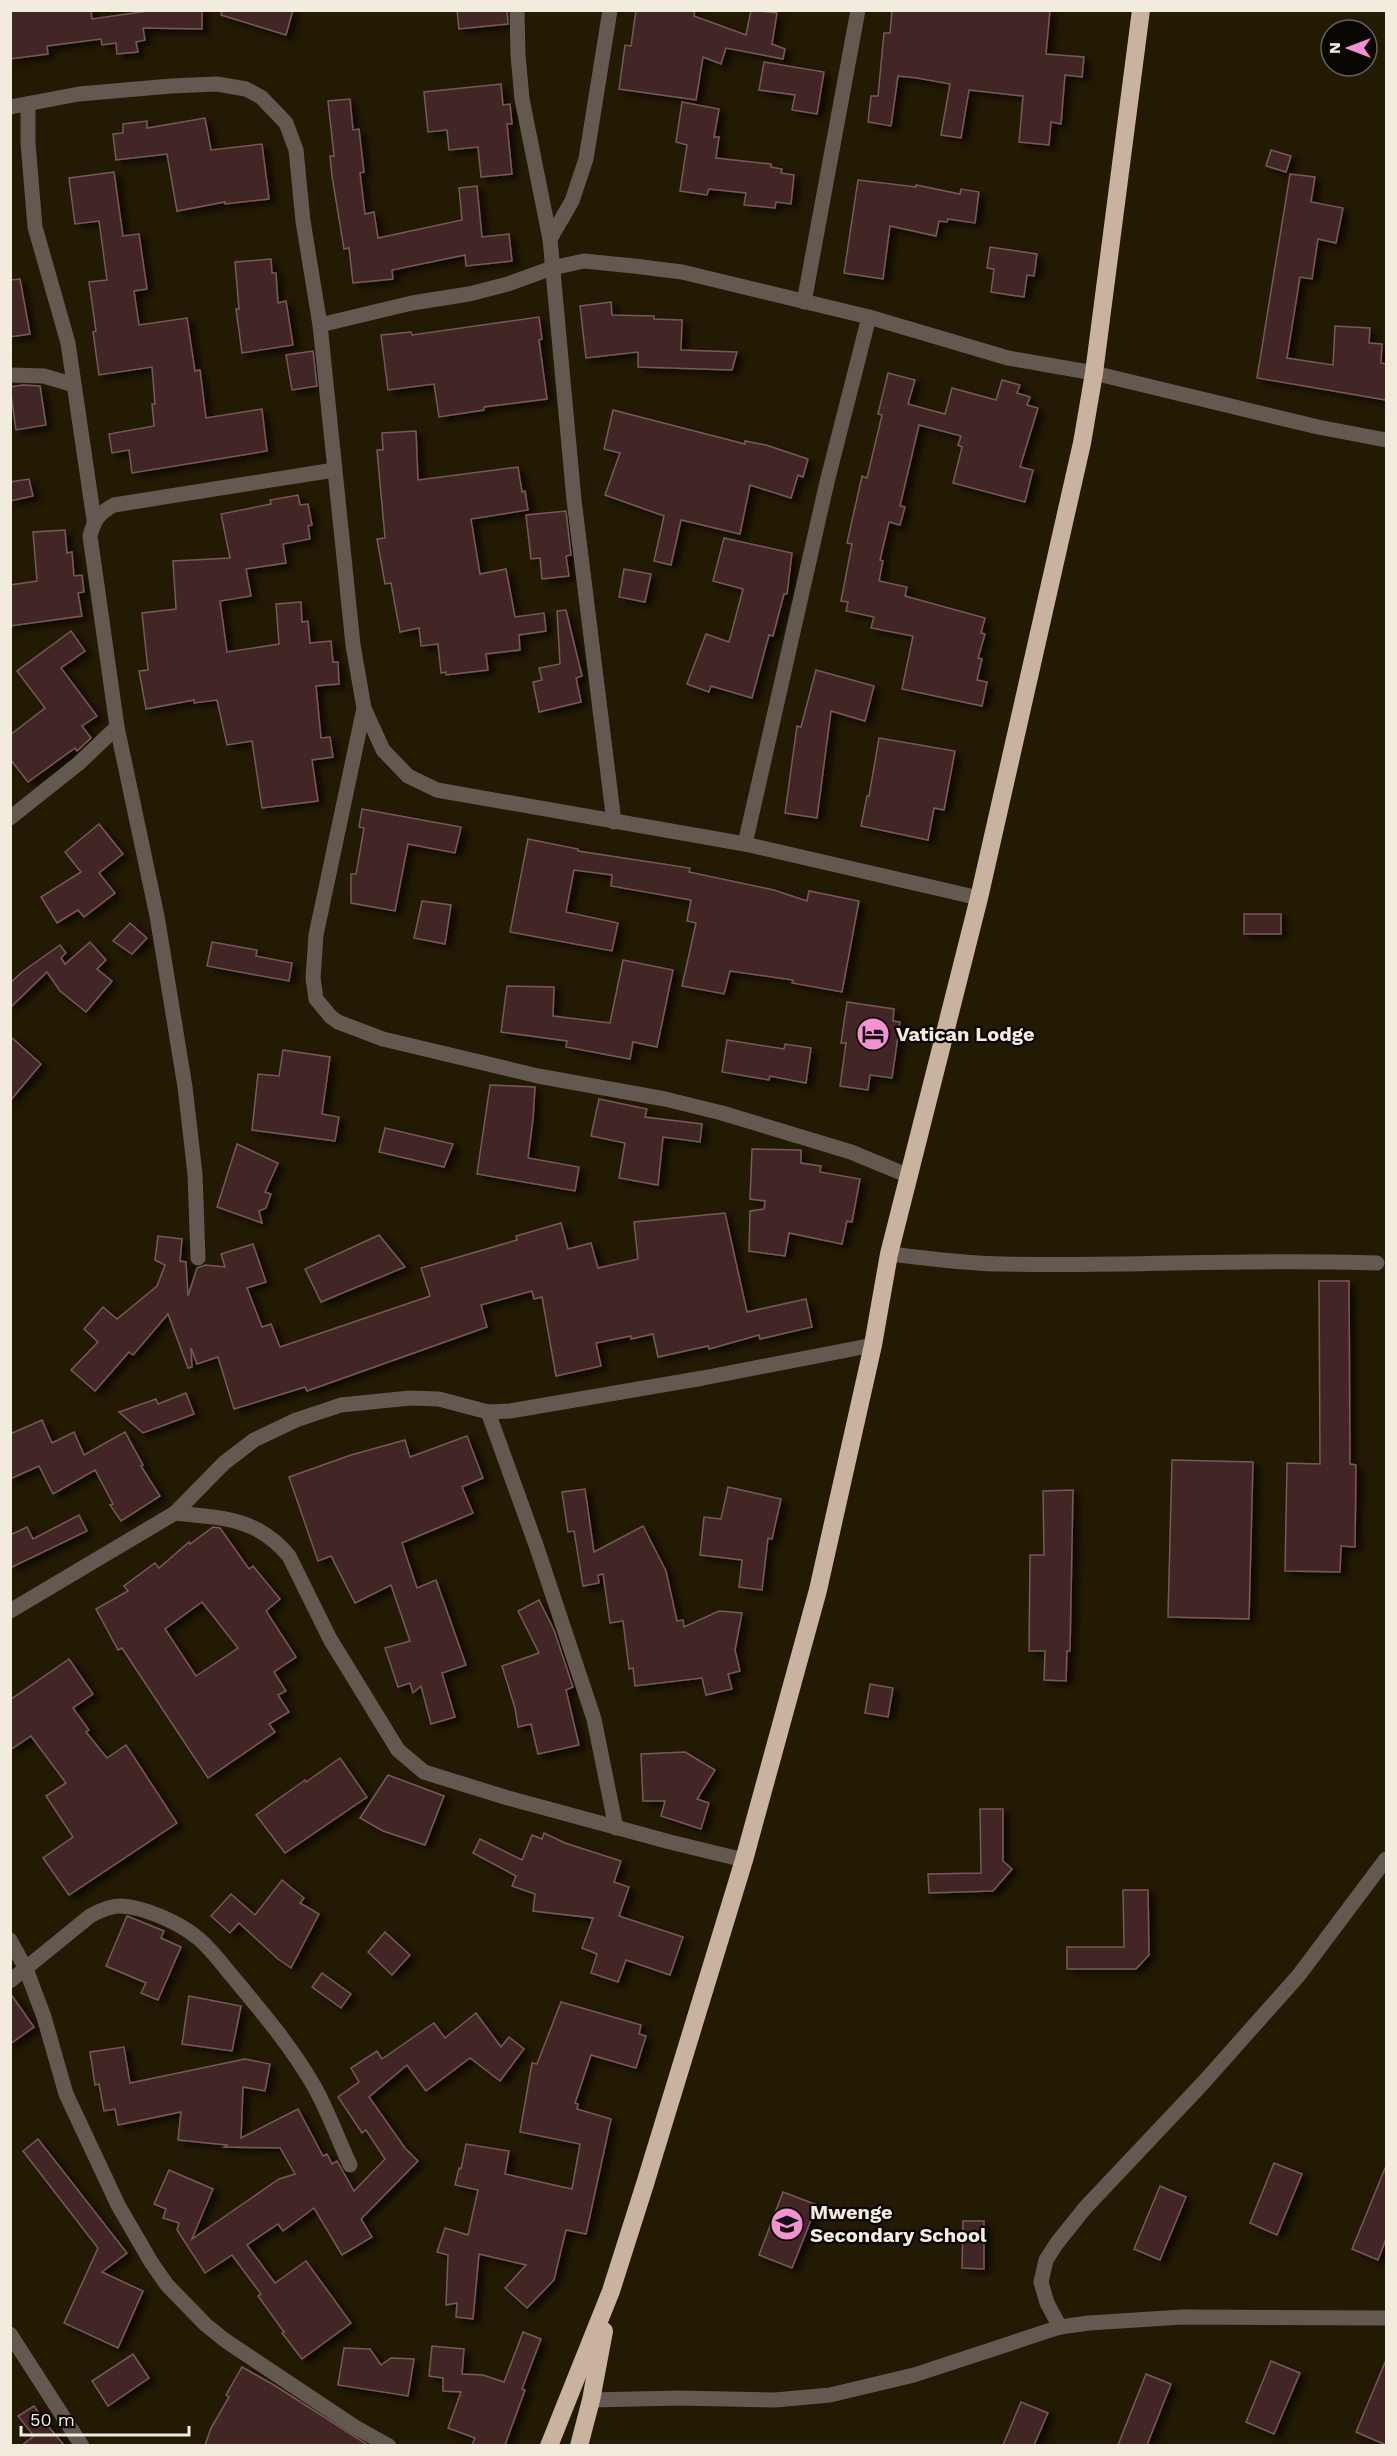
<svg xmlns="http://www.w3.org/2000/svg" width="1397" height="2456" font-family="'Work Sans',sans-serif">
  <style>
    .building { fill: #422827; stroke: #765957; stroke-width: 1.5; fill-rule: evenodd; filter: url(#shadow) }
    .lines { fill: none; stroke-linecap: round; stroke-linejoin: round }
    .minor { stroke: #635951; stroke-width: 15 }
    .highway { stroke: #c9b29e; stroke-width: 18 }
    .labels { text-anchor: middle; stroke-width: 4.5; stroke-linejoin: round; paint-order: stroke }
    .poi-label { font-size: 20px; font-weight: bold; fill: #f2ecdf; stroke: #090601; text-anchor: start }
  </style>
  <defs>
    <filter id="shadow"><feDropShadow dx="6" dy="4" stdDeviation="3" flood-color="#0009"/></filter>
  </defs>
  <rect width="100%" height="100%" fill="#231a04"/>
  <g class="building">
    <polygon points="10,10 91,10 92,19 155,10 202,10 202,29 143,28 145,40 136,42 138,52 117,54 116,43 102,45 101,39 47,46 48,54 10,59"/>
    <polygon points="222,10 293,10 286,35 221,15"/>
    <polygon points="457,10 507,10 508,24 459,29"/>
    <polygon points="636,10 695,10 694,16 746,35 751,10 777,13 772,44 785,49 783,59 726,48 721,64 703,57 696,100 619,89 625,45 631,46"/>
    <polygon points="892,10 1050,10 1046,54 1084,57 1082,77 1065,75 1061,124 1051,122 1049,145 1019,142 1023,96 969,90 961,138 941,135 950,84 917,78 898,76 891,126 868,122 871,96 878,96 884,33 890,33"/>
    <polygon points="764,62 824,72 817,114 792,110 795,95 759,90"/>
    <polygon points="501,84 503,105 510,104 512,124 507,124 512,174 481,177 478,147 449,150 447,130 428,132 424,92"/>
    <polygon points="350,99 353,130 359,129 364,172 360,173 365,214 374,212 378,238 462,220 459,188 477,186 482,237 509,234 512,261 466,266 465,255 392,270 393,279 353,283 349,248 344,249 332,176 330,156 334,156 328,101"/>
    <polygon points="682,102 719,109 714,137 719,137 716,158 771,164 771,167 782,169 781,173 794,175 791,204 776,202 775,208 744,205 746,193 709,189 707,195 680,191 687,145 676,142"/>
    <polygon points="205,118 211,150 262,144 269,199 225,204 225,202 177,211 167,154 116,160 113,134 123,133 123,124 147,121 147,128"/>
    <polygon points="1271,150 1291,156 1286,172 1266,166"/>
    <polygon points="114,172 123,236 139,234 147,289 134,291 139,325 187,318 195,371 200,370 206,418 262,409 267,451 132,473 129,450 112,453 109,434 154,426 152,404 155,404 152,367 99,375 93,332 96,331 89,282 107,280 99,221 75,224 69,178"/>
    <polygon points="1290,174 1315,177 1311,202 1343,208 1336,243 1318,239 1312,279 1300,277 1287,358 1333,365 1335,326 1370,328 1369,343 1382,344 1381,363 1386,364 1386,400 1257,378"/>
    <polygon points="858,180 916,187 916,185 960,194 961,189 979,192 975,223 948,219 947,222 939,221 936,236 890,226 883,279 844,273"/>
    <polygon points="990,247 1037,254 1034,276 1027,275 1024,297 991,292 994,269 987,268"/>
    <polygon points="271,259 272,273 276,273 278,303 286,301 293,345 242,353 236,309 239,309 235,262"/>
    <polygon points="20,279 30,334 10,337 10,280"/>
    <polygon points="611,302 612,315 654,316 654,319 682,320 681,350 737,352 732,370 638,367 638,352 586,358 580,306"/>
    <polygon points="539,317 542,339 539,340 547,399 484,407 484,410 439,417 434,384 388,390 381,335 411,332 412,335"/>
    <polygon points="313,351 317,386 292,390 286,355"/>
    <polygon points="888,373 915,380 908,404 945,414 952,388 996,400 1002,380 1020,385 1017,393 1030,397 1027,405 1038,408 1020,467 1033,470 1025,502 953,483 962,447 958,445 961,436 919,425 900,506 905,507 900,525 889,522 880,560 883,561 879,581 907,587 905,596 985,618 981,633 985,634 978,658 982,659 977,680 987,682 982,706 902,689 913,636 871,628 874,617 846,611 848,602 841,601 852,544 847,543 862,476 867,478 882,415 878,414"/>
    <polygon points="23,385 40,386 46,425 16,430 10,387"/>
    <polygon points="613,410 745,444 745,441 766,445 808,459 803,477 798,475 791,498 750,485 740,534 681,520 671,565 654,561 664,516 605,495 620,453 604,449"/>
    <polygon points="416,431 418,480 518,467 522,492 525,491 528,510 471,519 480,574 506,569 515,617 544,613 546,631 519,635 520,650 486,654 488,670 446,675 446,672 441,673 438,644 421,646 419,628 400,632 391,583 385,584 377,539 385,538 377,450 383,450 382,433"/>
    <polygon points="29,479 33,496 10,501 10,482"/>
    <polygon points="298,495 300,505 308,504 312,525 308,526 310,539 283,544 286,563 246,569 251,596 220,601 227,652 279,644 276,604 301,602 302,622 308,621 310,643 331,641 333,662 338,662 339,684 316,686 321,738 330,737 333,757 312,760 318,801 262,808 252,741 227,745 217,700 194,703 194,700 146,709 139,671 148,670 142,613 176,609 173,561 230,558 221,514 271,504 270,500"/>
    <polygon points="566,511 571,555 566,556 569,576 542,579 540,558 531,559 526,515"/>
    <polygon points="65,530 67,553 72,552 74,576 82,575 84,592 78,593 82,616 10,626 10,585 37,581 33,532"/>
    <polygon points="724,538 792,553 787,594 784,594 773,636 769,635 752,698 711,686 709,692 687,684 706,634 729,642 743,589 713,581"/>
    <polygon points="624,569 651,574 645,602 619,597"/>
    <polygon points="566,610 582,676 576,678 581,702 539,712 533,682 542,680 539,668 560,664 557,611"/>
    <polygon points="71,631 85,651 61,668 97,716 82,726 91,738 77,751 75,748 28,782 10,759 10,735 45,708 17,671"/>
    <polygon points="816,670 874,686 865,721 831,711 817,818 785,813 797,726 801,727"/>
    <polygon points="879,738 955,751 944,810 934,808 928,840 861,826 867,796 869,796"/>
    <polygon points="362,809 461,827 455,853 408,844 395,911 351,903 351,874 356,874 364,828 359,827"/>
    <polygon points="99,824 123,854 99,873 115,893 84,917 78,910 57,923 41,897 81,872 65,852"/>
    <polygon points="528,839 578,849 578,851 690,868 689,872 774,890 807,901 809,891 859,901 842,992 792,983 793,980 730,971 724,994 682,986 696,923 687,921 691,900 611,886 612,875 574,870 566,912 618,923 612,951 510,932"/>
    <polygon points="422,901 451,905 445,944 414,938"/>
    <rect x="1244" y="914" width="37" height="20"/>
    <polygon points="130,923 147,938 132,954 113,941"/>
    <polygon points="90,942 106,960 97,969 112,981 86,1012 60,991 47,972 10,1008 10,983 22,972 60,945 66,953 61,958 65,964"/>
    <polygon points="212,942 257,950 256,956 292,963 289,981 207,966"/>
    <polygon points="623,960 673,970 657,1047 633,1042 630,1059 566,1047 567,1041 501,1032 507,986 554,987 553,1016 610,1023"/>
    <polygon points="847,1002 894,1009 893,1021 900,1022 892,1078 870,1075 868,1090 840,1086 846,1043 841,1043"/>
    <polygon points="10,1036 41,1064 10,1101"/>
    <polygon points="727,1040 784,1049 785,1044 811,1048 806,1083 770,1076 769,1080 722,1072"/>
    <polygon points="283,1050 330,1057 322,1114 339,1117 335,1141 252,1130 258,1074 279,1076"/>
    <polygon points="490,1085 535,1087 533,1119 528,1158 579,1167 575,1191 477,1174"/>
    <polygon points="599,1099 647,1109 645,1117 702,1124 700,1142 663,1137 658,1185 619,1178 625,1143 591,1136"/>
    <polygon points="385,1128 453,1144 444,1167 379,1152"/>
    <polygon points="237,1144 278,1163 265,1192 271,1194 266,1208 259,1211 262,1223 217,1207"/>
    <polygon points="752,1149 801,1150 801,1163 821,1166 820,1172 860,1179 852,1222 847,1221 842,1244 789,1233 785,1256 749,1251 750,1211 764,1209 765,1201 750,1199"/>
    <polygon points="725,1213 747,1312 806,1299 812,1327 760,1339 759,1335 709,1349 708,1346 658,1357 653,1334 631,1339 631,1336 596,1343 601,1366 556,1376 542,1297 534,1299 532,1291 481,1305 487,1327 307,1391 305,1387 234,1409 218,1357 197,1364 191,1348 192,1367 188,1368 168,1314 133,1355 129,1352 95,1391 71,1370 98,1342 84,1329 103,1307 117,1319 157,1286 165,1265 155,1260 158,1236 182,1239 180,1261 186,1262 188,1296 197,1268 205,1265 225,1267 221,1254 253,1244 266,1282 247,1288 262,1327 271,1324 280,1347 430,1296 421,1268 517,1240 516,1236 561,1223 568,1249 591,1243 598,1268 638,1259 634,1222"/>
    <polygon points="379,1235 405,1267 321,1302 305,1269"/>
    <polygon points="1319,1281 1349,1281 1350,1464 1356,1465 1355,1547 1341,1546 1340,1572 1285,1571 1287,1463 1320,1464"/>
    <polygon points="186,1393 194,1414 143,1433 119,1412 156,1399 158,1404"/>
    <polygon points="42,1420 52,1443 74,1432 84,1455 125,1432 143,1465 141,1466 160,1496 121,1521 110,1505 113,1504 95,1470 53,1494 39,1466 10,1479 10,1434"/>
    <polygon points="467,1436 483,1478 462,1487 473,1513 402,1543 417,1588 436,1580 466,1665 442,1673 455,1717 431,1724 421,1686 413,1693 410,1683 398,1687 385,1648 410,1641 391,1585 355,1603 331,1556 318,1561 289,1477 351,1455 405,1440 410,1457"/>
    <polygon points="1172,1460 1253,1462 1249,1619 1168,1617"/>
    <polygon points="728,1487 781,1499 772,1539 768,1538 762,1590 739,1587 742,1560 700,1555 704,1517 721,1519"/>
    <polygon points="585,1489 594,1552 643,1526 666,1571 677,1621 683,1620 684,1627 719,1611 742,1613 735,1650 740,1671 728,1674 732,1689 706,1695 702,1678 635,1686 633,1668 629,1669 623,1621 610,1623 603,1574 598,1575 599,1583 583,1586 574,1531 568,1532 562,1492"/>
    <polygon points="1073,1490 1070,1651 1067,1651 1066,1681 1044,1680 1045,1651 1029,1651 1030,1555 1044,1555 1043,1491"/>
    <polygon points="79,1515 87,1531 10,1568 10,1535 27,1527 33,1539"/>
    <path d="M 213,1527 L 220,1528 L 249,1569 L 253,1566 L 280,1599 L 266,1611 L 296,1657 L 274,1672 L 286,1691 L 278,1695 L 289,1712 L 269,1724 L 275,1732 L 208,1778 L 122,1648 L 118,1650 L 96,1609 L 128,1591 L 124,1586 L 155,1563 L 159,1568 L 189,1542 L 190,1544 ZM 202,1602 L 238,1648 L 196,1676 L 165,1629 Z"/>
    <polygon points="539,1600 554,1630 573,1687 566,1690 579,1745 538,1754 531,1724 518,1727 515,1708 502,1666 539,1653 518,1611"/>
    <polygon points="69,1659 93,1694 73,1708 89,1730 86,1732 107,1758 126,1745 177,1823 69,1895 43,1858 73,1837 46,1796 66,1783 31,1736 10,1750 10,1700"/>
    <polygon points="870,1684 893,1688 888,1717 865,1713"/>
    <polygon points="685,1752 715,1770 697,1799 709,1803 701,1829 661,1816 665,1801 643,1801 641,1754"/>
    <polygon points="340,1758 367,1797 285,1853 256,1815 305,1780 306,1782"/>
    <polygon points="388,1775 444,1796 425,1845 383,1831 360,1818"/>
    <polygon points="980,1809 1003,1809 1003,1861 1012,1869 993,1891 929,1893 928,1874 981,1873"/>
    <polygon points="544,1833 565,1843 621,1861 614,1882 629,1887 619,1916 683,1937 670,1975 626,1960 618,1982 591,1973 597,1954 582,1948 593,1918 533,1911 535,1894 512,1886 516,1876 473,1853 480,1839 522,1860 532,1835 542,1839"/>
    <polygon points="282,1880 304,1898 300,1903 319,1914 291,1968 278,1959 239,1923 230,1933 211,1916 231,1894 255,1915"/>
    <polygon points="1123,1890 1148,1890 1149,1955 1136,1969 1067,1969 1067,1947 1124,1947"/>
    <polygon points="127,1916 164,1931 161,1938 181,1947 158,2000 141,1993 146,1983 106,1966"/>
    <polygon points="385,1932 410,1955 392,1975 368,1952"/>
    <polygon points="322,1973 351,1994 341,2008 312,1987"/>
    <polygon points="10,1993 34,2027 10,2044"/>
    <polygon points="189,1996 241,2006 232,2051 182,2044"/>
    <polygon points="561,2002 641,2025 639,2034 646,2036 636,2068 591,2055 575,2103 578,2104 577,2109 611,2119 586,2234 566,2230 554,2280 527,2308 505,2288 526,2265 479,2254 473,2319 456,2317 457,2303 446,2305 448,2255 437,2252 445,2228 468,2235 478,2190 455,2185 459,2168 461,2169 466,2144 509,2151 505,2174 572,2189 580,2144 520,2132 532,2063 537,2064"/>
    <polygon points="476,2013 501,2047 509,2037 524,2049 500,2081 470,2058 426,2091 407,2065 369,2097 405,2148 418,2161 361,2219 372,2237 342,2255 314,2208 283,2231 278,2224 247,2245 275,2283 306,2261 351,2323 302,2359 282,2333 284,2332 258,2296 261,2294 232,2255 205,2273 177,2230 179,2223 163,2218 166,2209 154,2204 169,2170 213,2189 192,2239 279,2179 295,2174 280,2148 224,2147 227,2145 178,2140 181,2112 118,2125 115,2109 104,2111 99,2084 95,2085 90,2052 124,2047 130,2083 245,2059 270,2064 265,2091 243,2087 241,2138 298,2109 323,2156 327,2154 332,2164 337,2161 354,2191 385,2159 366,2130 362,2133 338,2097 359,2082 351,2068 377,2051 382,2059 434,2023 445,2038"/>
    <polygon points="38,2139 127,2253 102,2272 143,2291 118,2348 64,2323 98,2248 23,2151"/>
    <polygon points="1274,2163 1302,2174 1277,2235 1250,2223"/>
    <polygon points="1386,2166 1386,2239 1378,2260 1352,2249"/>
    <polygon points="1160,2186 1186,2197 1160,2260 1134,2249"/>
    <polygon points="783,2192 817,2205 792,2268 759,2255"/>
    <polygon points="963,2221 984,2221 984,2269 962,2268"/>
    <polygon points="523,2332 541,2339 522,2389 525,2390 505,2445 472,2445 475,2438 448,2428 461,2392 443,2391 443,2378 429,2376 432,2346 464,2349 462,2374 483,2375 504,2382"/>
    <polygon points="344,2348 370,2349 381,2365 391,2358 414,2359 408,2396 338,2385"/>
    <polygon points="133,2354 149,2378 108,2406 92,2381"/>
    <polygon points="1386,2360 1386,2445 1356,2432"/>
    <polygon points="1271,2361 1300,2373 1274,2434 1246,2422"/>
    <polygon points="242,2367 274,2385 368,2445 205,2445 211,2428 229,2397 226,2395"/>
    <polygon points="1146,2374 1171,2384 1147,2445 1118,2445"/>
    <polygon points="1021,2402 1048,2413 1034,2445 1003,2445"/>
    <polygon points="34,2406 48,2426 64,2445 22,2445 34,2436 18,2416"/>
  </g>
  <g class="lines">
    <g class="minor">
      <polyline points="517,10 518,55 522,99 550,239 574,500 614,822"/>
      <polyline points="28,104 28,143 35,227 68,343 94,520"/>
      <polyline points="10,107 79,94 171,86 217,84 246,89 261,97 286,123 296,150 303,221 320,325 353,645 364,708 383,750 408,776 437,790 745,844 979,898"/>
      <polyline points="550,239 572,201 586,159 610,10"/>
      <polyline points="804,302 858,10"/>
      <polyline points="320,325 412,303 469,294 508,284 552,268 584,261 634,266 682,272 869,317 1008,358 1094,373 1318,427 1386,440"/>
      <polyline points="10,375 44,376 74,385"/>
      <polyline points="364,708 316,935 313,978 316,999 331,1017 338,1022 383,1039 538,1076 665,1099 722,1113 851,1152 909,1176"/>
      <polyline points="10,818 78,764 117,727"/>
      <polyline points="745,844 827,482 869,317"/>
      <path d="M 889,1254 C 927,1258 965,1264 1003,1264 C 1128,1267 1252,1258 1377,1263"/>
      <path d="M 198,1258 L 195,1174 L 185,1087 L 157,916 L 117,727 L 90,536 C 94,520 99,513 114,505 L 334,470"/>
      <polyline points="488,1412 536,1545 594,1719 616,1828"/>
      <path d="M 175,1513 C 221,1518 257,1517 289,1556 L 330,1639 L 398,1750 L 424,1772 L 508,1798 L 670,1842 L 744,1860"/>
      <polyline points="10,1611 175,1513 224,1463 254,1440 296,1420 341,1405 410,1398 439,1399 488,1412 510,1411 703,1378 873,1345"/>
      <polyline points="10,1940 26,1969 44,2017 66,2094 118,2205 151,2262 167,2285 206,2325 226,2341 355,2427 389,2446"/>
      <path d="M 10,1981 L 90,1916 C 99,1911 109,1906 120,1906 C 143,1906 182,1924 199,1939 C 212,1950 221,1963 232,1976 C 262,2012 291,2046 314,2086 C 328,2111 338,2139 350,2165"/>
      <polyline points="1060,2327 1047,2303 1041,2282 1046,2260 1057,2243 1085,2208 1203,2083 1299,1975 1386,1859"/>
      <polyline points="10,2334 82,2446"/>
      <polyline points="591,2400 679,2398 775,2400 830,2395 914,2375 1060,2327 1089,2323 1182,2317 1386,2318"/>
    </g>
    <g class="highway">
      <polyline points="549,2446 611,2291 645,2184 744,1860 818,1590 873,1345 889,1254 979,898 1082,443 1094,373 1141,10"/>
      <polyline points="579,2446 591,2400 604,2331"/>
    </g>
  </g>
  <defs>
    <g id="hotel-disc" transform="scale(1.725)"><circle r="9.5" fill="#f491d3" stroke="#090601"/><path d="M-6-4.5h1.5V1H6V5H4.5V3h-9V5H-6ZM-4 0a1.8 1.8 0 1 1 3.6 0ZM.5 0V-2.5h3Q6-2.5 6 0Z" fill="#111"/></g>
    <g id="school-disc" transform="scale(1.725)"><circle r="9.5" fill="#f491d3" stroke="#090601"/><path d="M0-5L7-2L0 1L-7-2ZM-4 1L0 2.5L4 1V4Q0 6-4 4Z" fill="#111"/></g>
  </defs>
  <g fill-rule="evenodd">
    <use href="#hotel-disc" x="873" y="1034"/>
    <use href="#school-disc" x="787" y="2224"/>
  </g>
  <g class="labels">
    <g class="poi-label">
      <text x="896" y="1041">Vatican Lodge</text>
      <text x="810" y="2219">Mwenge<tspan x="810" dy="23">Secondary School</tspan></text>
    </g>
  </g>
  <rect width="1397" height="2456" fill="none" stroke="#f2ecdf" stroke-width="24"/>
  <g transform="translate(1349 48) rotate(270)"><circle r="28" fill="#090601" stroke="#66625a" stroke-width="1.5"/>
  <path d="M0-4.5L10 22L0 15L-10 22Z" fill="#f491d3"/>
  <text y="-9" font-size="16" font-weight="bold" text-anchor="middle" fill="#f2ecdf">N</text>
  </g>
  <path d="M21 2426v9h168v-9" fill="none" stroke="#f2ecdf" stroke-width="3"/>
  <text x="30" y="2426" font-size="18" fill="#f2ecdf" stroke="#090601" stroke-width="4.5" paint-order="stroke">50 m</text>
</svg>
